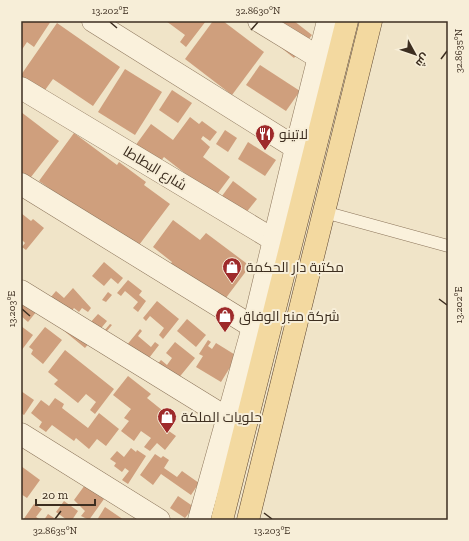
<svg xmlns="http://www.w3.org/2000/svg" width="469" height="541" font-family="'Zilla Slab',Cairo,serif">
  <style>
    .building { fill: #cf9f7d }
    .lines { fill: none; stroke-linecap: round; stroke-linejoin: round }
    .lane-casing { stroke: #8d765c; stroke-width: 13 }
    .street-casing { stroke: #8d765c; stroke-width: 23 }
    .primary-casing { stroke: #5b4430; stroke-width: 23 }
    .lane { stroke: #faf1dc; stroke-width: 12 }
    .street { stroke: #faf1dc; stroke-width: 22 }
    .primary { stroke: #f3d9a0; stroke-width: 22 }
    .ticks { fill: none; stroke: #3d2e20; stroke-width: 1.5 }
    .labels { text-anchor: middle; stroke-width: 4; stroke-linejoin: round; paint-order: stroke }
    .poi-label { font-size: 14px; fill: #3d2e20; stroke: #f7eed8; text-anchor: start }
    .street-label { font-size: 14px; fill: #3d2e20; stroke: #f7eed8 }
    .neatline { fill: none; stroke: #3d2e20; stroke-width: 1.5 }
    .ticks-label { font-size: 10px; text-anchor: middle; fill: #3d2e20 }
  </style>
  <rect width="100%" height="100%" fill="#f0e4c8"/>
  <g class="building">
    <polygon points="21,21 51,21 34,47 27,42 21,51"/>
    <polygon points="166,21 206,21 186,47 180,42 185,35"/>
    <polygon points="213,21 223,21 264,52 232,95 185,59"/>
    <polygon points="274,21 294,21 312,35 294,58 264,34"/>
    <polygon points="57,23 120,67 93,106 53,79 40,97 21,84 21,75"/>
    <polygon points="260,65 300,91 286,111 246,85"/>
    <polygon points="125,69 162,92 135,135 98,112"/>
    <polygon points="172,90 192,103 178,123 159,110"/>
    <polygon points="21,112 59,141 24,186 21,184"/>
    <polygon points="190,117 199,124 202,121 217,132 210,141 203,136 201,139 210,147 203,157 230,177 212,201 187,175 164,157 159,163 135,146 151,124 173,140"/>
    <polygon points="225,130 237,138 228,152 216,144"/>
    <polygon points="74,133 117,165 119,162 146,182 144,185 170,204 136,249 39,181"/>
    <polygon points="248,142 276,160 265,176 238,159"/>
    <polygon points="233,181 257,199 245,214 222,196"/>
    <polygon points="21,213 31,221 33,219 44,228 26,250 22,247 25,243 21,239"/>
    <polygon points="173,220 200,240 206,233 250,266 213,315 161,276 172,262 153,247"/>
    <polygon points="104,262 123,278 118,284 111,278 104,286 92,276"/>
    <polygon points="128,280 142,291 139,295 146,301 138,312 133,308 138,302 125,291 121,296 117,293"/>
    <polygon points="21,285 45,301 28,322 21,316"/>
    <polygon points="73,288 91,308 88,312 82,308 79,312 74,308 64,320 45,304 56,291 64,298"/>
    <polygon points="108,292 112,295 106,302 102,300"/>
    <polygon points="157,301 179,319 163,339 159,335 164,328 150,316 146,321 143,318"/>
    <polygon points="98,314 107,321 85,348 63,330 89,324"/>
    <polygon points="187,319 206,335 196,347 177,331"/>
    <polygon points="110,324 112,325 101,338 99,337"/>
    <polygon points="21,326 33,335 21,351"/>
    <polygon points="45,327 62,340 43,364 31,354 33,350 29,347"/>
    <polygon points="140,329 142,331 138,336 151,347 155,342 159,345 146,362 126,346"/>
    <polygon points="208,340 211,342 208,346 212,349 216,343 237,356 221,382 196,367 203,356 199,354"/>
    <polygon points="175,342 195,358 168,391 148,375 161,360 167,365 172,358 166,353"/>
    <polygon points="65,350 114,389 95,414 90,410 96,402 86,394 78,403 54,384 58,380 48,372"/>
    <polygon points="128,376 151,394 147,398 173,419 166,429 176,436 165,450 157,443 150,451 144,447 151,438 141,431 134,441 121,431 129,421 124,418 131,409 113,395"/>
    <polygon points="21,391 34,400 24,415 21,413"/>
    <polygon points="55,398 64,404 62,408 88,428 99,413 119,429 106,446 97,439 89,449 76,438 74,441 52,425 46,432 39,427 42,422 31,413 41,400 49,406"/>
    <polygon points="131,448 136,452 137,450 146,456 128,484 122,480 129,471 125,468 122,472 114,466 116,463 110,459 117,451 124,457"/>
    <polygon points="155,454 161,458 163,456 169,460 164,468 177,477 182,471 199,483 191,495 161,474 153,485 140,475"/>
    <polygon points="21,466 40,480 27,498 21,494"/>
    <polygon points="85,485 104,499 89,520 81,516 85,511 74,500"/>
    <polygon points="178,496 194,507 185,518 170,508"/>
    <polygon points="64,501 78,511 72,520 67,520 56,512"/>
    <polygon points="34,504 42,509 36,517 41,520 23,520"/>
    <polygon points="105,507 124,520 97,520"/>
    <polygon points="48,514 57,520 44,520"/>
  </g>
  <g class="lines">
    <g class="lane-casing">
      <polyline id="lane" points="324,212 448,246"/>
    </g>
    <g class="street-casing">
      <g id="street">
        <polyline points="93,21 296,148"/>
        <polyline points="259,21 318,57"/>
        <polyline points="21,88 274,240 287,245"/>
        <polyline points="21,184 253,327"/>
        <polyline points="21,291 227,418"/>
        <polyline points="21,434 159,520"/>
        <polyline points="199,520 253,327 296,148 328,21"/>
      </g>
    </g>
    <g class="primary-casing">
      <g id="primary">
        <polyline points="222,520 347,21"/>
        <polyline points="248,520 371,21"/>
      </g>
    </g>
    <use href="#lane" class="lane"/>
    <use href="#street" class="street"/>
    <use href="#primary" class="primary"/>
  </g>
  <path class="ticks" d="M 110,22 L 117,28M 251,30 L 258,22M 441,59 L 447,51M 439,299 L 447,305M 22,309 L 30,316M 264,513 L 272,519M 55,519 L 61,511"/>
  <defs>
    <g id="restaurant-pin" transform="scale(1)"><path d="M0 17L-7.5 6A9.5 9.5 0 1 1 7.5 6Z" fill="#9e2a2b" stroke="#f7eed8"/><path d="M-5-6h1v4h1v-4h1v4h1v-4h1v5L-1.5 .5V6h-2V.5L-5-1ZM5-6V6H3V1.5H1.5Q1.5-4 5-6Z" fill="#fff"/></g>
    <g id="shop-pin" transform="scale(1)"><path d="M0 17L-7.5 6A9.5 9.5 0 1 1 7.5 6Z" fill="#9e2a2b" stroke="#f7eed8"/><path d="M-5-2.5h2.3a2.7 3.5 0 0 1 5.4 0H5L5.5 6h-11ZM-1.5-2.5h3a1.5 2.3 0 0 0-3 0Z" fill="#fff"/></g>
  </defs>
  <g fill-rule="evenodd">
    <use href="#restaurant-pin" x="265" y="134"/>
    <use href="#shop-pin" x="232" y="267"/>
    <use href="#shop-pin" x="225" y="316"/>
    <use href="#shop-pin" x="167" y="417"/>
  </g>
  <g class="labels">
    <g class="poi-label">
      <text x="279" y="139">لاتينو</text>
      <text x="246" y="272">مكتبة دار الحكمة</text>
      <text x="239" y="321">شركة منبر الوفاق</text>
      <text x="181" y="422">حلويات الملكة</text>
    </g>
    <g class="street-label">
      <text transform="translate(155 168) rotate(31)" y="5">شارع البطاطا</text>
    </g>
  </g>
  <rect width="469" height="541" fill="none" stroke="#f7eed8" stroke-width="44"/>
  <g transform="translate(415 54) rotate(130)" stroke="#f7eed8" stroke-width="3" paint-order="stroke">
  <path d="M0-3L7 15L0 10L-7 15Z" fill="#3d2e20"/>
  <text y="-6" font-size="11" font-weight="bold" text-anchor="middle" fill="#3d2e20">ش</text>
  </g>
  <path d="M36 499v6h59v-6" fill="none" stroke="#3d2e20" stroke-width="2"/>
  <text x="42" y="499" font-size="12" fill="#3d2e20" stroke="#f7eed8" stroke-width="3" paint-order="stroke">20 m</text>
  <rect x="22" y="22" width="425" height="497" class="neatline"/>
  <g class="ticks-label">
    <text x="110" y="14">13.202°E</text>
    <text x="258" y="14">32.8630°N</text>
    <text transform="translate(458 51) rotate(-90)" y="4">32.8635°N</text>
    <text transform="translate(458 305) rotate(-90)" y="4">13.202°E</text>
    <text transform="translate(11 309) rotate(-90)" y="4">13.203°E</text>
    <text x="55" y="534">32.8635°N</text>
    <text x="272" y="534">13.203°E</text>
  </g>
</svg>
